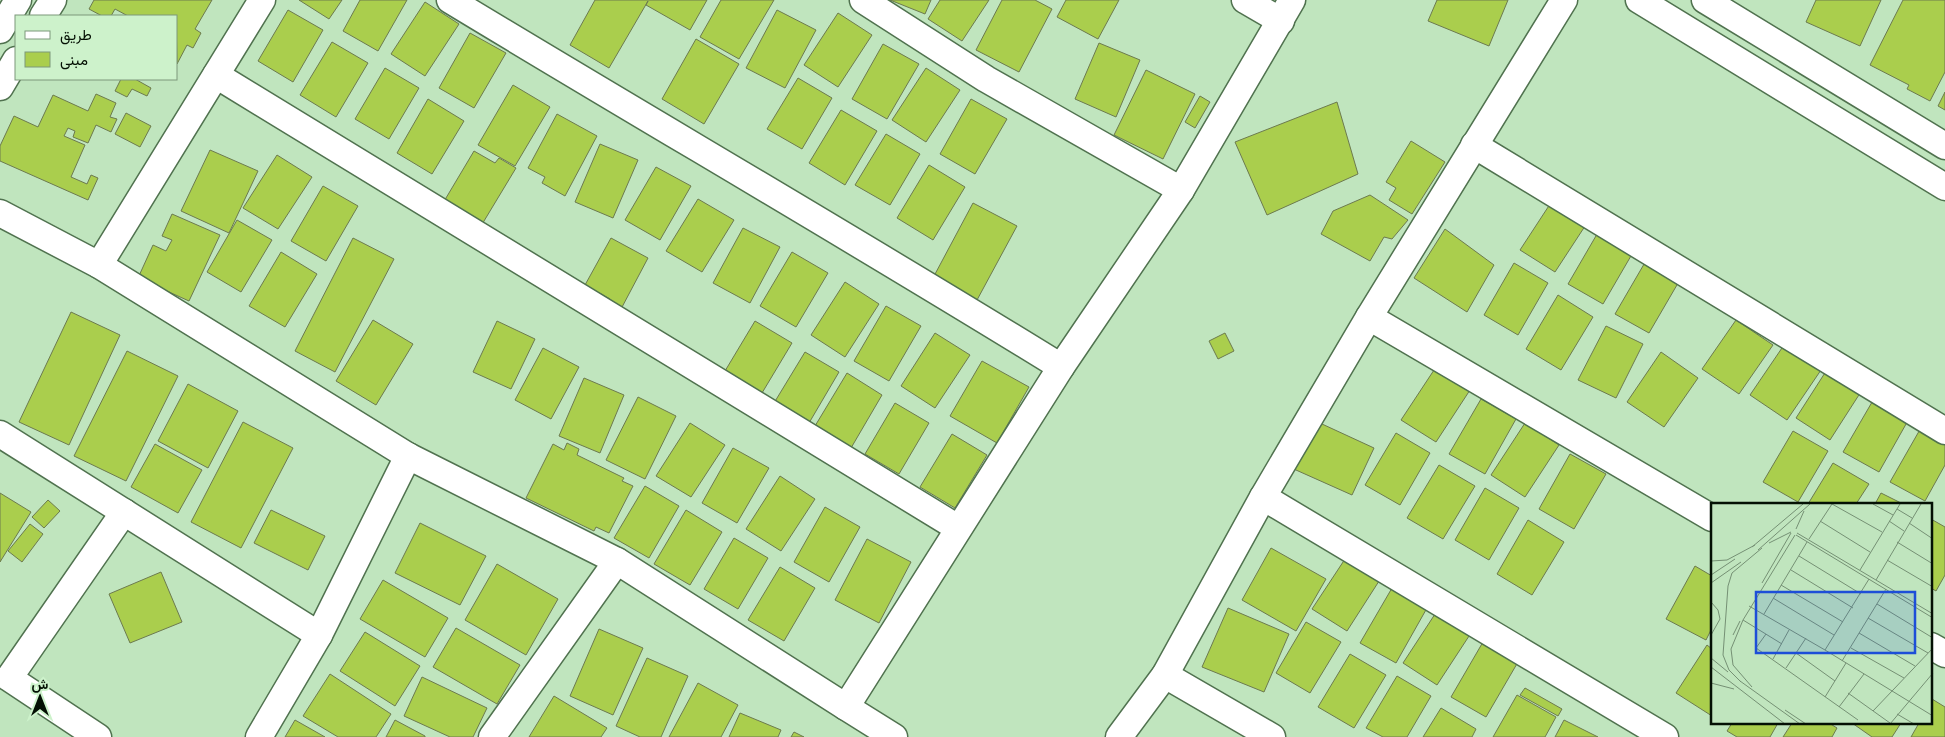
<svg xmlns="http://www.w3.org/2000/svg" width="1945" height="737" font-family="Manrope,Vazirmatn,sans-serif">
  <style>
    .building { fill: #aace4d; stroke: #6c7a4f }
    .lines { fill: none; stroke-linecap: round; stroke-linejoin: round }
    .minor-casing { stroke: #50724f; stroke-width: 29 }
    .minor { stroke: #fff; stroke-width: 26 }
    .inset-road { fill: none; stroke: #759074; stroke-width: 1 }
    .view { fill: #1d4ed8; fill-opacity: 0.15; stroke: #1d4ed8; stroke-width: 2.5 }
    .inset-edge { fill: none; stroke: #041004; stroke-width: 2.5 }
  </style>
  <rect width="100%" height="100%" fill="#c0e5be"/>
  <g class="building">
    <polygon points="94,0 212,0 195,29 201,33 193,48 187,45 177,64 176,16 128,16 115,9 111,16 102,16 89,9"/>
    <polygon points="299,0 342,0 329,19"/>
    <polygon points="360,0 407,0 378,51 343,31"/>
    <polygon points="595,0 707,0 690,30 646,5 648,1 609,68 570,45"/>
    <polygon points="721,0 774,0 739,59 700,37"/>
    <polygon points="890,0 931,0 925,14"/>
    <polygon points="940,0 989,0 962,41 928,19"/>
    <polygon points="1002,0 1035,0 1052,9 1019,72 976,50"/>
    <polygon points="1066,0 1119,0 1098,39 1057,17"/>
    <polygon points="1437,0 1508,0 1489,46 1428,21"/>
    <polygon points="1816,0 1881,0 1860,46 1806,22"/>
    <polygon points="1903,0 1945,0 1945,72 1930,101 1907,89 1909,85 1870,65"/>
    <polygon points="425,2 459,24 425,76 391,54"/>
    <polygon points="288,10 323,30 293,82 258,61"/>
    <polygon points="777,10 816,30 785,88 746,68"/>
    <polygon points="838,13 872,35 838,87 804,65"/>
    <polygon points="470,33 506,53 474,108 439,88"/>
    <polygon points="696,39 739,64 704,124 662,99"/>
    <polygon points="332,42 368,63 336,117 300,95"/>
    <polygon points="1099,43 1140,60 1116,117 1075,99"/>
    <polygon points="883,44 919,64 887,119 852,99"/>
    <polygon points="385,68 419,88 389,139 355,119"/>
    <polygon points="926,68 960,90 926,142 892,120"/>
    <polygon points="1146,70 1195,94 1163,159 1114,135"/>
    <polygon points="798,78 832,98 802,149 767,129"/>
    <polygon points="121,79 135,79 151,88 147,96 132,89 127,97 115,91"/>
    <polygon points="513,85 550,107 515,166 478,145"/>
    <polygon points="1945,92 1945,110 1938,106"/>
    <polygon points="96,94 116,103 110,117 117,119 111,132 96,125 88,143 73,137 75,131 68,128 64,136 85,145 71,177 87,184 91,175 98,178 88,200 0,161 0,146 14,116 38,127 53,95 88,111"/>
    <polygon points="1200,96 1210,102 1195,128 1185,122"/>
    <polygon points="428,99 464,121 432,174 397,153"/>
    <polygon points="971,99 1007,119 975,174 940,154"/>
    <polygon points="1337,102 1358,174 1267,215 1235,142"/>
    <polygon points="841,110 877,131 845,185 809,163"/>
    <polygon points="126,113 151,126 140,147 115,134"/>
    <polygon points="557,114 597,136 565,196 542,183 545,177 528,168"/>
    <polygon points="886,134 920,154 890,205 855,185"/>
    <polygon points="1411,141 1445,162 1412,214 1389,200 1396,188 1386,182"/>
    <polygon points="600,144 638,160 613,218 575,202"/>
    <polygon points="210,150 258,171 229,233 181,211"/>
    <polygon points="474,151 495,163 499,158 516,168 481,226 443,203"/>
    <polygon points="277,155 312,177 278,229 243,208"/>
    <polygon points="929,165 965,187 933,240 897,218"/>
    <polygon points="656,167 691,186 660,240 625,220"/>
    <polygon points="323,186 358,206 326,261 291,241"/>
    <polygon points="1370,195 1408,220 1392,239 1384,237 1370,261 1321,234 1333,211"/>
    <polygon points="1554,198 1589,220 1555,272 1520,250"/>
    <polygon points="698,199 734,220 702,272 666,251"/>
    <polygon points="973,203 1017,226 977,300 934,276"/>
    <polygon points="172,214 220,235 189,301 138,278 153,245 166,251 172,240 162,236"/>
    <polygon points="237,220 272,240 241,292 207,272"/>
    <polygon points="743,228 780,247 750,303 713,283"/>
    <polygon points="1445,229 1494,265 1467,312 1414,278"/>
    <polygon points="1600,229 1635,249 1603,304 1568,284"/>
    <polygon points="353,238 394,259 335,372 295,351"/>
    <polygon points="611,238 648,258 621,309 608,302 610,299 585,285"/>
    <polygon points="281,252 317,274 285,327 249,306"/>
    <polygon points="792,252 828,273 796,327 760,306"/>
    <polygon points="1647,259 1681,278 1649,333 1615,314"/>
    <polygon points="1514,263 1548,283 1518,335 1484,315"/>
    <polygon points="845,282 879,304 845,357 811,335"/>
    <polygon points="1558,295 1593,317 1561,370 1526,349"/>
    <polygon points="886,306 921,326 889,381 854,361"/>
    <polygon points="71,312 120,335 69,445 19,422"/>
    <polygon points="373,320 413,344 376,405 336,381"/>
    <polygon points="1736,320 1773,345 1739,394 1702,369"/>
    <polygon points="497,321 535,339 511,389 473,372"/>
    <polygon points="755,321 792,343 759,398 722,376"/>
    <polygon points="1606,326 1643,344 1616,398 1578,380"/>
    <polygon points="935,333 970,355 935,408 901,386"/>
    <polygon points="1225,333 1234,351 1218,359 1209,341"/>
    <polygon points="1784,345 1821,370 1787,420 1750,395"/>
    <polygon points="543,348 579,367 551,419 515,400"/>
    <polygon points="127,351 178,376 126,481 74,456"/>
    <polygon points="805,352 839,372 809,423 774,403"/>
    <polygon points="1661,352 1698,378 1664,427 1627,402"/>
    <polygon points="982,361 1029,387 997,443 950,416"/>
    <polygon points="1830,365 1864,387 1830,440 1796,418"/>
    <polygon points="1436,367 1470,390 1436,442 1401,420"/>
    <polygon points="847,373 882,395 851,448 815,426"/>
    <polygon points="584,378 624,395 600,453 559,436"/>
    <polygon points="188,384 238,411 208,468 158,441"/>
    <polygon points="638,397 676,416 645,479 606,460"/>
    <polygon points="1875,397 1910,417 1879,472 1843,452"/>
    <polygon points="1481,399 1516,419 1485,474 1449,454"/>
    <polygon points="895,403 929,423 899,474 865,454"/>
    <polygon points="1309,418 1374,448 1352,495 1287,466"/>
    <polygon points="243,422 293,448 241,548 191,522"/>
    <polygon points="690,423 725,445 691,497 656,476"/>
    <polygon points="1525,423 1559,445 1525,497 1491,475"/>
    <polygon points="1922,426 1945,439 1945,465 1925,501 1890,482"/>
    <polygon points="1793,431 1828,451 1798,502 1763,482"/>
    <polygon points="1396,433 1430,453 1400,505 1365,485"/>
    <polygon points="952,434 987,455 955,508 920,487"/>
    <polygon points="567,443 579,449 577,455 624,478 622,481 633,486 609,533 596,527 594,531 526,498 553,444 564,450"/>
    <polygon points="155,444 202,470 178,513 131,487"/>
    <polygon points="733,448 769,468 737,523 702,503"/>
    <polygon points="1570,454 1606,474 1574,529 1539,509"/>
    <polygon points="1833,463 1869,484 1856,504 1808,504"/>
    <polygon points="1439,465 1475,486 1443,539 1407,518"/>
    <polygon points="780,476 815,499 781,551 746,529"/>
    <polygon points="645,486 679,506 649,558 614,538"/>
    <polygon points="1485,488 1519,508 1489,560 1455,540"/>
    <polygon points="0,493 31,512 0,562"/>
    <polygon points="1881,493 1903,504 1875,504"/>
    <polygon points="48,500 60,511 44,528 32,517"/>
    <polygon points="825,507 860,527 829,582 794,562"/>
    <polygon points="271,510 325,536 308,570 254,543"/>
    <polygon points="686,510 722,532 690,585 654,564"/>
    <polygon points="1931,519 1945,527 1945,575 1936,591 1931,588"/>
    <polygon points="1528,520 1564,542 1532,595 1497,574"/>
    <polygon points="420,523 486,556 460,605 395,573"/>
    <polygon points="30,524 43,534 22,562 8,551"/>
    <polygon points="734,538 768,558 738,609 704,589"/>
    <polygon points="867,539 911,562 879,623 835,600"/>
    <polygon points="1271,548 1326,579 1296,631 1242,600"/>
    <polygon points="1347,556 1381,578 1347,631 1312,609"/>
    <polygon points="497,564 558,599 526,655 465,620"/>
    <polygon points="1695,566 1712,576 1712,628 1706,640 1666,619"/>
    <polygon points="780,567 815,588 784,641 748,620"/>
    <polygon points="161,572 182,622 130,643 109,594"/>
    <polygon points="383,580 448,618 425,657 360,619"/>
    <polygon points="1392,588 1427,608 1396,663 1360,643"/>
    <polygon points="1228,608 1289,634 1264,692 1202,667"/>
    <polygon points="1437,611 1471,633 1437,685 1403,663"/>
    <polygon points="1306,622 1341,642 1310,693 1276,673"/>
    <polygon points="456,628 520,665 497,704 433,667"/>
    <polygon points="599,629 643,648 613,715 570,696"/>
    <polygon points="365,632 420,666 395,706 340,671"/>
    <polygon points="1483,642 1518,662 1486,717 1451,697"/>
    <polygon points="1707,645 1712,649 1712,716 1676,693"/>
    <polygon points="1350,654 1386,675 1354,728 1318,707"/>
    <polygon points="647,658 688,676 661,737 640,737 616,726"/>
    <polygon points="330,674 391,714 376,737 338,737 303,716"/>
    <polygon points="1397,676 1431,696 1407,737 1383,737 1366,728"/>
    <polygon points="422,677 487,708 473,737 450,737 404,716"/>
    <polygon points="698,683 738,705 721,737 669,737"/>
    <polygon points="1525,688 1562,709 1558,716 1520,695"/>
    <polygon points="1517,695 1556,717 1545,737 1493,737"/>
    <polygon points="554,696 607,728 601,737 529,737"/>
    <polygon points="1932,699 1945,707 1945,737 1911,737 1919,723 1931,723"/>
    <polygon points="1441,708 1476,729 1472,737 1423,737"/>
    <polygon points="740,713 781,730 778,737 729,737"/>
    <polygon points="295,720 325,737 285,737"/>
    <polygon points="395,720 425,736 425,737 386,737"/>
    <polygon points="1564,720 1598,737 1555,737"/>
    <polygon points="1732,723 1778,723 1770,737 1737,737 1727,731"/>
    <polygon points="1792,723 1829,723 1837,728 1832,737 1783,737"/>
    <polygon points="1852,723 1901,723 1892,737 1872,737"/>
    <polygon points="794,732 804,737 791,737"/>
  </g>
  <g class="lines">
    <g class="minor-casing">
      <g id="minor">
        <path d="M 450,0 C 653,123 859,242 1061,367"/>
        <polyline points="863,0 986,79 1181,190"/>
        <polyline points="1245,0 1281,21"/>
        <polyline points="1639,0 1945,187"/>
        <polyline points="1705,0 1945,146"/>
        <polyline points="43,16 53,0"/>
        <polyline points="0,30 18,0"/>
        <polyline points="216,75 958,528"/>
        <polyline points="0,87 16,60"/>
        <polyline points="1474,145 1945,431"/>
        <polyline points="0,213 99,265 408,456 617,561 846,707"/>
        <polyline points="99,265 262,0"/>
        <polyline points="1369,317 1712,518"/>
        <polyline points="0,434 319,635"/>
        <polyline points="1263,497 1665,737"/>
        <polyline points="1931,646 1945,654"/>
        <polyline points="1165,675 1272,737"/>
        <polyline points="98,737 9,678 124,512"/>
        <polyline points="259,737 319,635 408,456"/>
        <polyline points="492,737 617,561"/>
        <polyline points="894,737 846,707 1061,367 1181,190 1292,0"/>
        <polyline points="1119,737 1165,675 1263,497 1369,317 1564,0"/>
      </g>
    </g>
    <use href="#minor" class="minor"/>
  </g>
  <g transform="translate(1711 503)">
    <rect width="221" height="221" fill="#c0e5be"/>
    <path class="inset-road" d="M 162,1 L 182,12M 186,6 L 201,15M 109,18 L 159,49M 178,18 L 193,28M 198,20 L 222,36M 85,26 L 93,8M 86,30 L 222,111M 85,32 L 222,115M 98,36 L 121,1 L 171,29M 186,39 L 222,61M 58,40 L 80,29M 41,44 L 92,1M 47,47 L 99,1M 88,53 L 150,91M 176,57 L 222,84M 0,58 L 16,57 L 44,42M 80,67 L 142,105M 149,67 L 189,1M 0,72 L 24,56M 158,76 L 114,147 L 222,213M 165,77 L 210,1M 0,80 L 30,59M 51,80 L 80,30M 70,82 L 132,119M 62,95 L 123,132M 0,99 L 7,107 L 9,116 L 0,132M 166,101 L 222,135M 38,103 L 114,147M 53,111 L 96,39M 157,115 L 217,150M 32,117 L 71,141M 148,130 L 204,163M 55,131 L 45,145 L 147,217M 22,132 L 29,118M 140,145 L 193,175M 85,150 L 124,178M 0,155 L 17,169M 62,156 L 78,127M 131,158 L 175,86M 0,164 L 74,221M 75,165 L 95,135M 29,178 L 89,221M 30,179 L 18,167 L 12,152 L 17,83 L 21,70 L 51,45M 0,180 L 23,186M 41,184 L 22,162 L 20,146 L 32,117 L 84,32M 137,190 L 179,220M 114,194 L 135,160M 128,204 L 153,171M 74,207 L 95,221M 162,208 L 222,145M 186,211 L 203,221M 179,221 L 222,170"/>
    <path class="view" d="M 45,89 L 204,89 L 204,150 L 45,150 Z"/>
    <rect width="221" height="221" class="inset-edge"/>
  </g>
  <rect x="15" y="15" width="162" height="65" fill="#cdf2cb" stroke="#7d987b"/>
  <rect x="25" y="31" width="25" height="8" fill="#ffffff" stroke="#7d987b"/>
  <text x="60" y="40" font-size="15" fill="#041004">طريق</text>
  <rect x="25" y="52" width="25" height="15" fill="#aace4d" stroke="#7d987b"/>
  <text x="60" y="65" font-size="15" fill="#041004">مبنى</text>
  <g transform="translate(40 697)" stroke="#cdf2cb" stroke-width="4" paint-order="stroke">
  <path d="M0-4L9 19L0 12L-9 19Z" fill="#041004"/>
  <text y="-8" font-size="14" font-weight="bold" text-anchor="middle" fill="#041004">ش</text>
  </g>
</svg>
